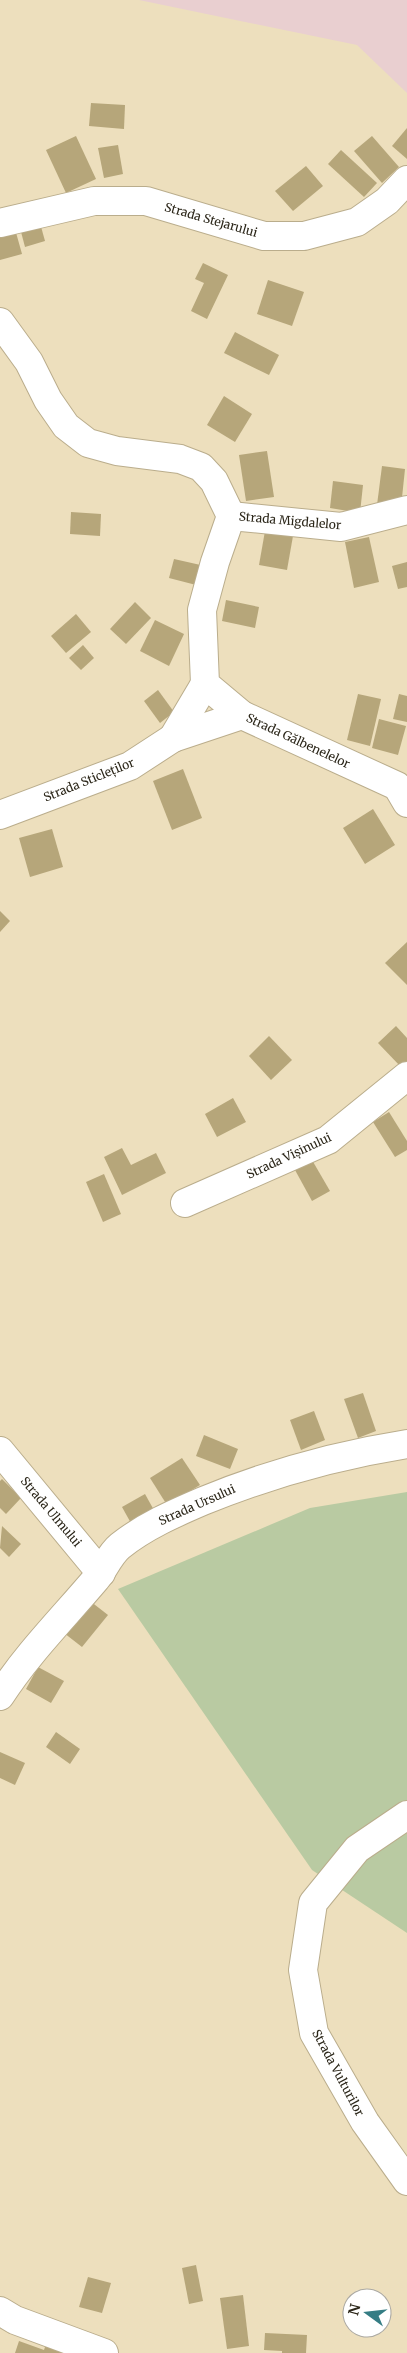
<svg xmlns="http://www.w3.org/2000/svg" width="407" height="2353" font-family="Merriweather,serif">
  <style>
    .industrial { fill: #e9cfd0 }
    .green { fill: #b9caa2 }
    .building { fill: #b6a67a }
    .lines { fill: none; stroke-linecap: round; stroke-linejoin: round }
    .minor-casing { stroke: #baad8c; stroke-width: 30 }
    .minor { stroke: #fff; stroke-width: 28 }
    .labels { text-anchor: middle; stroke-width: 4; stroke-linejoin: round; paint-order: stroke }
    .street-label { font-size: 12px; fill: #2c271a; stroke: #fff }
  </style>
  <rect width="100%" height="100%" fill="#eddfbd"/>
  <polygon class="industrial" points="139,0 407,0 407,93 357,45"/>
  <polygon class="green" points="407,1492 407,1933 312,1870 118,1589 310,1508"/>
  <g class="building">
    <polygon points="91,103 125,105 124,129 89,126"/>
    <polygon points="407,128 407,159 392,146"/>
    <polygon points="76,136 96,179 66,193 46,150"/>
    <polygon points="372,136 399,167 382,183 354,151"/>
    <polygon points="118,145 123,174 104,178 98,148"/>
    <polygon points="341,150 377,183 364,197 328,164"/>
    <polygon points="306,166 323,186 293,211 275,191"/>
    <polygon points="40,223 45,241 25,247 20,228"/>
    <polygon points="15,229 22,254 0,260 0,233"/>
    <polygon points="203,263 228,275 207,319 191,311 204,283 195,279"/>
    <polygon points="268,280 304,292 292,326 257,314"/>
    <polygon points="235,332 279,355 269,375 224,353"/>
    <polygon points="224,396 252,414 235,442 207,425"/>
    <polygon points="267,451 274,497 246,501 239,455"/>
    <polygon points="382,466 405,469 401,507 377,505"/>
    <polygon points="333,481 363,485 360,513 330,508"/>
    <polygon points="71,512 101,514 100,536 70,534"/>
    <polygon points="265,531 293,536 287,570 259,565"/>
    <polygon points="369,537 379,582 354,588 345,542"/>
    <polygon points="174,559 205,566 200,586 169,578"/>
    <polygon points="407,562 407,587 398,589 392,566"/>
    <polygon points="226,600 259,607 255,628 222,621"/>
    <polygon points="135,602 151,618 126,644 110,629"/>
    <polygon points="76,614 91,632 66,653 51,636"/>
    <polygon points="155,620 184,634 169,666 140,651"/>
    <polygon points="83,645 94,658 81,670 69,658"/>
    <polygon points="158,690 174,712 160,723 144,701"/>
    <polygon points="358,694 381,699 370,746 347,740"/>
    <polygon points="399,694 407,696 407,722 393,719"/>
    <polygon points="379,719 406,726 398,755 372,748"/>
    <polygon points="183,769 202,818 172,830 153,781"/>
    <polygon points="373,809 395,845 365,864 343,828"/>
    <polygon points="52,829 63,867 30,877 19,838"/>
    <polygon points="0,911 10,921 0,932"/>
    <polygon points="407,942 407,985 385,963"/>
    <polygon points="396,1026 407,1038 407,1062 401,1067 378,1043"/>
    <polygon points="269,1036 292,1060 271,1080 249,1056"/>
    <polygon points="233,1098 246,1122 217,1137 205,1114"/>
    <polygon points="389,1112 407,1141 407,1150 395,1157 373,1122"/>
    <polygon points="122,1148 131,1165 156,1153 166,1173 122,1195 104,1157"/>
    <polygon points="312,1160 330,1191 312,1201 295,1170"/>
    <polygon points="104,1174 121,1214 103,1222 86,1182"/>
    <polygon points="363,1393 376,1431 358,1438 344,1399"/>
    <polygon points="314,1411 325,1440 301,1450 290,1420"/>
    <polygon points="204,1435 238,1449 230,1469 196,1456"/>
    <polygon points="182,1458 200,1485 167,1505 150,1478"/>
    <polygon points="2,1479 21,1498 6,1514 0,1508 0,1481"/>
    <polygon points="145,1494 155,1512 132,1525 122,1507"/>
    <polygon points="2,1526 21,1544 9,1557 0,1548"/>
    <polygon points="90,1601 108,1615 82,1647 64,1633"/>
    <polygon points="38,1667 64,1681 51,1703 26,1689"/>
    <polygon points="56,1732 80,1749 70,1764 46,1747"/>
    <polygon points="0,1752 25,1763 15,1785 0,1778"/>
    <polygon points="196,2265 203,2301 189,2304 182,2268"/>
    <polygon points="88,2277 111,2283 102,2313 79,2307"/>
    <polygon points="243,2295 249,2346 227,2349 220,2298"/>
    <polygon points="265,2333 307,2335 306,2353 282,2353 282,2351 264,2350"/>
    <polygon points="48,2338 78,2353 15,2353 19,2341 44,2350"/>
  </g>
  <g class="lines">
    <g class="minor-casing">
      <g id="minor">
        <polyline points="0,223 94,201 146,201 264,236 304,236 357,222 387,201 407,180"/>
        <polyline points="0,322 29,362 48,400 66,426 88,443 117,451 180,459 201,467 214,481 231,516 215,562 202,610 205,684 242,715 397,786 407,803"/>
        <polyline points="231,516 341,527 407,510"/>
        <polyline points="173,738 205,684"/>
        <polyline points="0,815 130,766 173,738 242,715"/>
        <polyline points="185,1203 328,1140 407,1076"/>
        <polyline points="0,1451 101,1573"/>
        <path d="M 0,1696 C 27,1654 63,1618 96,1579 C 104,1569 110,1554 120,1546 C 145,1526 175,1513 203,1501 C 269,1474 337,1455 407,1444"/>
        <polyline points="407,1815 357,1849 313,1903 303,1970 314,2033 365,2122 407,2181"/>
        <polyline points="0,2311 15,2320 104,2353"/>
      </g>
    </g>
    <use href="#minor" class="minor"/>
  </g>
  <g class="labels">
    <g class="street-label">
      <text transform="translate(211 220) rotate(16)" y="4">Strada Stejarului</text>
      <text transform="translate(290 521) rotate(5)" y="4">Strada Migdalelor</text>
      <text transform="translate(298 741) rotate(25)" y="4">Strada Gălbenelelor</text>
      <text transform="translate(89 780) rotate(-22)" y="4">Strada Sticleților</text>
      <text transform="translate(289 1156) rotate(-25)" y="4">Strada Vișinului</text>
      <text transform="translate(197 1505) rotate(-24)" y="4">Strada Ursului</text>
      <text transform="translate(51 1512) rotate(50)" y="4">Strada Ulmului</text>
      <text transform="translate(338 2073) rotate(62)" y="4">Strada Vulturilor</text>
    </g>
  </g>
  <g transform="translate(367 2313) rotate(285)"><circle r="24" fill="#ffffff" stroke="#aba9a3"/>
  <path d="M0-4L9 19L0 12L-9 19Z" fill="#357d84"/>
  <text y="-8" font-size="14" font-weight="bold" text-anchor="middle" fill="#2c271a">N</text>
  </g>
</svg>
